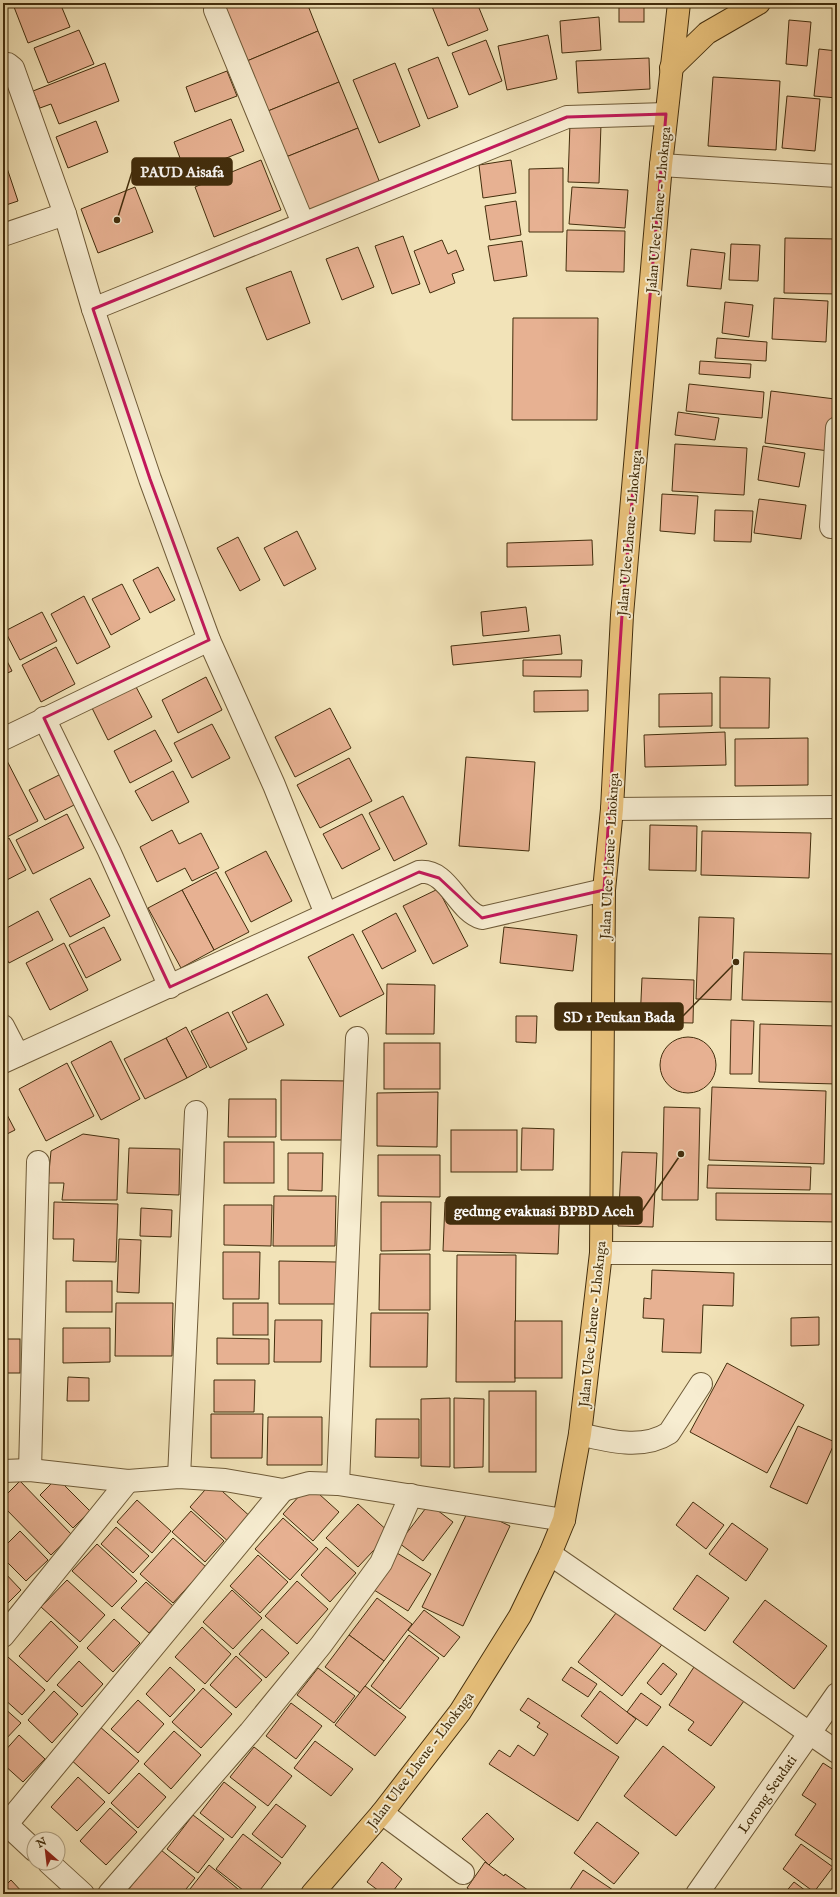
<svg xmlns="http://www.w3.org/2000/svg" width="840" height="1897" font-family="'IM FELL English',serif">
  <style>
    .building { fill: #e7b192; stroke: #432e0d }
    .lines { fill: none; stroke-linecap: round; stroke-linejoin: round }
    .minor-casing { stroke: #6f5b38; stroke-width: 24 }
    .major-casing { stroke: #432e0d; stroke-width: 24 }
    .highway-casing { stroke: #432e0d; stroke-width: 24 }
    .minor { stroke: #f7edd1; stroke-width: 22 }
    .major { stroke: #e9c27c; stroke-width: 22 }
    .highway { stroke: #e9c27c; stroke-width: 22 }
    .marked { fill: none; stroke: #c2185b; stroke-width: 3; stroke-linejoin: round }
    .labels { text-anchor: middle; stroke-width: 4; stroke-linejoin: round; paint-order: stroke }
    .street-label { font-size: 14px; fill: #432e0d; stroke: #f7edd1 }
    .leader { fill: none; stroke: #432e0d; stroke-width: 1.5 }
    .callout-dot { fill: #432e0d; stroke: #f7edd1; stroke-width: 1.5 }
    .callout { fill: #432e0d; stroke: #432e0d; stroke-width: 1.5 }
    .callout-label { font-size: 15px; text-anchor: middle; font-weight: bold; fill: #fff }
  </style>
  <rect width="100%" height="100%" fill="#f2e3b8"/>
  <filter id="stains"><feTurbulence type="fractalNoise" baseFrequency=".005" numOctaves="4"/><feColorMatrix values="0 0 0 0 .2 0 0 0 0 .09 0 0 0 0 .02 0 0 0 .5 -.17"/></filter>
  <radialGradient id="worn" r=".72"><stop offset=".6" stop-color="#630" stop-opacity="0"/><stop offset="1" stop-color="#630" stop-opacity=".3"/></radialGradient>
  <g class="building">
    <polygon points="24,3 60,3 70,27 28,43 14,7"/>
    <polygon points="236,3 307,3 318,31 247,61 225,7"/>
    <polygon points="477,3 488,30 448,46 431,4"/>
    <rect x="619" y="5" width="25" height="17"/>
    <polygon points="599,17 601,50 562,53 560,21"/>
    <polygon points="789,20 811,22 807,66 786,64"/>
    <polygon points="79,30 94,64 48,83 34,48"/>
    <polygon points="318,31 339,82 268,111 247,61"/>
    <polygon points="548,35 557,79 507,90 498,46"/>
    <polygon points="486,40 502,81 469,95 452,53"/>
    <polygon points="819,49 837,51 837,98 814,96"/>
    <polygon points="438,57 458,107 428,119 408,69"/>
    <polygon points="649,58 650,89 578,93 576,61"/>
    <polygon points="105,63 119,101 59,124 51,104 40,108 33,91"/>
    <polygon points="395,63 420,126 379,143 353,80"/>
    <polygon points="227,71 237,96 195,112 186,87"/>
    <polygon points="713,77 780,81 776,150 708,146"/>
    <polygon points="339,82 358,128 286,157 268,111"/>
    <polygon points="787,96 820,99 815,151 782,148"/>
    <polygon points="231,119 244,151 186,174 174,142"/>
    <polygon points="96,121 108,152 68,168 56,137"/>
    <polygon points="570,123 601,124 599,183 568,182"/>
    <polygon points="358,128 380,183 309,212 286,157"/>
    <polygon points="261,160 281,210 214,237 195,187"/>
    <polygon points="511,160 516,193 483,198 479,165"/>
    <polygon points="5,162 18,201 3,206 3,163"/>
    <polygon points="563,168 563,232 529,232 529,169"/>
    <polygon points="135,187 153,232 98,253 81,209"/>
    <polygon points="572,187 628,190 625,228 569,224"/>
    <polygon points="516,201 521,235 490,240 485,206"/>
    <polygon points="567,230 625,231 624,272 566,271"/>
    <polygon points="403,236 420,284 392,294 375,246"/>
    <polygon points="785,238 837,239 837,294 784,293"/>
    <polygon points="442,240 448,254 456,250 464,270 452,274 455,283 430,293 414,251"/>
    <polygon points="522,241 527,276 494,281 488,246"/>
    <polygon points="731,244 760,245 758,281 729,280"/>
    <polygon points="358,247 374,287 342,300 326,259"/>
    <polygon points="691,249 725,253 721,289 687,286"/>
    <polygon points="291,271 310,323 267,340 246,288"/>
    <polygon points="774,298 828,301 826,342 772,339"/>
    <polygon points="725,302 753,305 749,337 722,333"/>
    <polygon points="513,318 598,318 597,420 512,420"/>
    <polygon points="717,338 767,342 766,361 715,358"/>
    <polygon points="700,361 751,364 750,378 699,374"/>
    <polygon points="689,384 764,392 762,418 686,411"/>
    <polygon points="771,391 835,399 829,451 765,443"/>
    <polygon points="678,412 719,418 715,440 675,435"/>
    <polygon points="675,444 747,448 744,495 672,491"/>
    <polygon points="763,446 805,453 799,487 758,480"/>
    <polygon points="662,494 698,496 695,534 660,531"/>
    <polygon points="759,499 806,505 801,539 754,533"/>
    <polygon points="715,510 753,511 751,542 714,541"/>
    <polygon points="297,531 316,569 284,586 264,548"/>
    <polygon points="238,537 260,580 240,591 217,548"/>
    <polygon points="592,540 593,565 507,567 507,543"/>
    <polygon points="158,567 175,600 150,613 133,580"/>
    <polygon points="122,584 140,619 111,635 92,599"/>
    <polygon points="84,596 110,647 77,664 51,614"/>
    <polygon points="526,607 529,631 483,636 481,612"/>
    <polygon points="42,612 57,641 20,660 5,631"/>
    <polygon points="560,635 562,654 453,665 451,646"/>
    <polygon points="56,647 75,684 41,702 22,665"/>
    <polygon points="3,653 12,671 3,675"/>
    <polygon points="523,660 582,660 581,677 523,676"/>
    <polygon points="206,677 222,710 178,733 162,700"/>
    <polygon points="720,677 770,678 769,728 720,728"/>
    <polygon points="135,685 152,717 108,740 92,708"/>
    <polygon points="588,690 588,711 534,712 534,691"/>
    <polygon points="712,693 712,726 659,727 659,694"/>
    <polygon points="330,708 351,748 295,777 275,737"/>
    <polygon points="212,724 230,758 192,778 174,743"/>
    <polygon points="155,730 172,761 130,783 114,751"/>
    <polygon points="725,732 726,765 645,767 644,735"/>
    <polygon points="808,738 808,785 735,786 735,739"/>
    <polygon points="3,753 38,821 7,837 3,829"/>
    <polygon points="466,757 535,762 529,851 459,846"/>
    <polygon points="349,758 372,801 320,828 297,785"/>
    <polygon points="173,771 189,802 152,821 135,791"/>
    <polygon points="61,774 76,804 45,820 29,790"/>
    <polygon points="403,796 427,844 394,861 369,813"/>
    <polygon points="67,814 84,848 33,874 16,840"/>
    <polygon points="362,814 380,849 342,869 323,834"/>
    <polygon points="650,825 697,826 696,871 649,870"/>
    <polygon points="172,830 179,844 201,833 219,868 192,881 185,868 157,882 140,847"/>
    <polygon points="702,831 811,833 809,878 701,875"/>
    <polygon points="9,838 26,870 3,882 3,841"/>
    <polygon points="266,851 292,901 251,922 225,872"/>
    <polygon points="216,872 249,932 214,950 182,890"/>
    <polygon points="90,878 110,916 70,937 50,899"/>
    <polygon points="438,889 468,946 433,964 403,906"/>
    <polygon points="182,890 214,950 181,968 148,908"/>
    <polygon points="38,911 53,940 9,963 3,952 3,930"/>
    <polygon points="396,913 416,951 382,969 362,931"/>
    <polygon points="699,917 734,918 731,1000 696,999"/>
    <polygon points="104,927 121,960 86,978 69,945"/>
    <polygon points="504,927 577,935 573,971 500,963"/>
    <polygon points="353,934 384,994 340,1017 308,957"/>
    <polygon points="64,943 88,990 50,1010 26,963"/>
    <polygon points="744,952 837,954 837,1002 742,1000"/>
    <polygon points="642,978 694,980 693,1023 640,1022"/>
    <polygon points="387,984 435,985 434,1034 386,1034"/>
    <polygon points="267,994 284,1025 248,1043 232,1012"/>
    <polygon points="228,1012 247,1049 210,1068 191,1031"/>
    <polygon points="516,1016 537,1016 536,1043 516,1042"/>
    <polygon points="731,1020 754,1021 752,1074 730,1074"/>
    <polygon points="760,1024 837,1026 837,1084 759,1082"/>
    <polygon points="186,1027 207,1067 187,1078 166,1038"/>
    <circle cx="688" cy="1065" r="28"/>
    <polygon points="166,1038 187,1078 145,1099 124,1059"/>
    <polygon points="111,1041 140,1099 101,1120 71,1062"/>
    <rect x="384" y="1043" width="56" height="46"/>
    <polygon points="67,1063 94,1116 46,1141 19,1089"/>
    <polygon points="281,1080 349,1081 348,1140 281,1140"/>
    <polygon points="712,1087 826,1091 824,1164 709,1160"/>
    <polygon points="438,1092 437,1147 377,1146 377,1093"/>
    <polygon points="229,1099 276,1099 276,1137 228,1137"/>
    <polygon points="3,1107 15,1130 3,1136"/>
    <polygon points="664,1107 700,1108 698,1200 662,1200"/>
    <polygon points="522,1128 554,1129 553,1170 521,1170"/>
    <rect x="451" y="1130" width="66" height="42"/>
    <polygon points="83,1134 119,1139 117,1200 62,1200 64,1183 48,1183 51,1151"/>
    <rect x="224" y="1142" width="50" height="41"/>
    <polygon points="129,1148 180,1149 179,1195 127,1193"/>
    <polygon points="622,1152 657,1153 653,1227 618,1226"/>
    <polygon points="288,1153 323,1153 322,1191 288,1190"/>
    <polygon points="378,1155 440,1155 440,1197 378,1196"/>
    <polygon points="708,1165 811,1167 810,1190 707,1188"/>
    <polygon points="716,1193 837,1194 837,1222 716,1220"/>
    <polygon points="274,1196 336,1196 335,1246 273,1246"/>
    <polygon points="54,1202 118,1204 116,1262 73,1261 74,1239 53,1239"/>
    <polygon points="381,1202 431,1202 430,1250 381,1251"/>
    <polygon points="445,1202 560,1204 558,1254 443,1251"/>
    <polygon points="224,1205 272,1205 271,1246 224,1245"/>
    <polygon points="141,1208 172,1210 171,1237 140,1236"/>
    <polygon points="119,1239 141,1240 139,1293 117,1292"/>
    <polygon points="223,1252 260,1252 259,1299 223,1299"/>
    <polygon points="380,1254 430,1254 430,1310 379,1310"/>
    <polygon points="457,1255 516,1255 515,1382 456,1382"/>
    <polygon points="279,1261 337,1262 337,1304 279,1304"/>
    <polygon points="652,1270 734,1273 733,1306 703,1305 701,1353 662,1352 664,1319 643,1318 644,1298 651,1299"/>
    <rect x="66" y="1281" width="46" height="31"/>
    <polygon points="116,1303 173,1303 172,1356 115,1356"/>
    <rect x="233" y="1303" width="35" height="32"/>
    <polygon points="371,1313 428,1313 427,1367 370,1367"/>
    <polygon points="819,1317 819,1345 791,1346 791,1318"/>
    <polygon points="275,1320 322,1320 321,1362 274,1362"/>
    <rect x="515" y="1321" width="47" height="57"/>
    <polygon points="63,1328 110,1328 110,1362 63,1363"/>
    <polygon points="217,1338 269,1339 269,1364 217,1364"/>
    <rect x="3" y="1339" width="17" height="34"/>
    <polygon points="837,1353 837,1367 834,1366"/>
    <polygon points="727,1363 804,1405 767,1473 690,1432"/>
    <polygon points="68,1377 89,1378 89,1401 67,1401"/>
    <polygon points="214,1380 255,1380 254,1412 214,1412"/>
    <rect x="489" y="1391" width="47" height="81"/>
    <polygon points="450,1398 450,1467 421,1466 421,1399"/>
    <polygon points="454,1398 484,1399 483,1467 454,1468"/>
    <polygon points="211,1414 263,1414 262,1458 211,1458"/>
    <polygon points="268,1417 322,1417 322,1465 267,1465"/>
    <polygon points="376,1419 419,1419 419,1458 375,1457"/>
    <polygon points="798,1426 835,1442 807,1504 770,1487"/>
    <polygon points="57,1478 90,1511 73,1528 40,1495"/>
    <polygon points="20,1481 72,1535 51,1555 3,1506 3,1498"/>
    <polygon points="212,1482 253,1519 231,1544 190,1507"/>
    <polygon points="309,1485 339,1512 313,1541 283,1514"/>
    <polygon points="137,1500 171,1531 152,1553 117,1522"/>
    <polygon points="693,1502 724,1525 706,1549 676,1525"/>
    <polygon points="358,1504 390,1533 358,1567 326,1538"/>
    <polygon points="429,1504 453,1522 423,1561 399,1543"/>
    <polygon points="470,1507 510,1526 463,1626 422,1607"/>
    <polygon points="191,1511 224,1541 205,1562 172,1532"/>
    <polygon points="283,1518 318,1549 290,1580 255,1549"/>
    <polygon points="732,1523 768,1549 746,1581 709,1554"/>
    <polygon points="116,1527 149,1556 133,1573 101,1544"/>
    <polygon points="20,1531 48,1560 26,1581 3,1558 3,1548"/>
    <polygon points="173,1538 206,1567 173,1603 140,1574"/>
    <polygon points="97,1544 137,1581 112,1607 72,1571"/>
    <polygon points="326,1547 356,1573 330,1602 301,1575"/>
    <polygon points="397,1553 431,1574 408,1611 374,1590"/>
    <polygon points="258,1555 288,1582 260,1613 230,1586"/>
    <polygon points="3,1571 21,1590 4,1607 3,1606"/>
    <polygon points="697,1575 729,1598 705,1631 673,1609"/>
    <polygon points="67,1580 105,1615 80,1642 41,1607"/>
    <polygon points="297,1581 328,1609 297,1644 265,1616"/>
    <polygon points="146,1582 173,1606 149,1633 121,1608"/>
    <polygon points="232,1590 262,1618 233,1649 203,1622"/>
    <polygon points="377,1598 412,1624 384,1661 349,1635"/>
    <polygon points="765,1600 827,1646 794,1689 733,1642"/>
    <polygon points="620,1608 664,1642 622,1696 578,1662"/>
    <polygon points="424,1610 460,1637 444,1657 408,1630"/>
    <polygon points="114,1619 140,1643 113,1672 87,1648"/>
    <polygon points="51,1621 78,1647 47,1682 19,1656"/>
    <polygon points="202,1627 231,1654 205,1684 175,1657"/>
    <polygon points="262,1629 289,1653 266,1678 239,1654"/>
    <polygon points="349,1635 384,1661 360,1693 325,1667"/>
    <polygon points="409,1635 439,1658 400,1709 371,1686"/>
    <polygon points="236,1656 262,1680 236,1708 210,1685"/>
    <polygon points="8,1657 45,1690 22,1715 3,1698 3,1662"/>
    <polygon points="79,1661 103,1684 82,1707 57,1685"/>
    <polygon points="663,1663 677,1674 661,1695 647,1683"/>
    <polygon points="170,1667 195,1690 170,1717 146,1694"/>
    <polygon points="571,1667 597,1684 588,1697 562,1680"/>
    <polygon points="694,1667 744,1701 711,1746 688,1730 694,1722 669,1705"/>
    <polygon points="318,1668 355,1696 334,1723 297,1695"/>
    <polygon points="365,1686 406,1717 375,1756 335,1725"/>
    <polygon points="203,1688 232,1714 201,1748 172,1722"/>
    <polygon points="54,1691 78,1714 52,1743 28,1720"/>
    <polygon points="600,1691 636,1719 617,1744 581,1716"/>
    <polygon points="641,1693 661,1707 647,1726 627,1712"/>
    <polygon points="528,1698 619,1757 578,1821 489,1764 499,1750 510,1757 518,1745 534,1756 548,1734 537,1727 540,1723 520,1710"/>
    <polygon points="138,1700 164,1724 138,1753 111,1729"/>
    <polygon points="291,1703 322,1726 296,1759 266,1736"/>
    <polygon points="3,1707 21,1723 3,1742"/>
    <polygon points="99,1726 139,1761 109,1794 69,1758"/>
    <polygon points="174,1731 201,1755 171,1789 144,1764"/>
    <polygon points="19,1735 45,1759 23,1782 3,1764 3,1753"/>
    <polygon points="315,1741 353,1769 331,1796 294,1768"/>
    <polygon points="663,1746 715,1787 676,1836 624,1796"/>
    <polygon points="254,1747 292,1776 268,1806 230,1777"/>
    <polygon points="823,1763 837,1772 837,1863 795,1835 816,1804 802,1795"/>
    <polygon points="139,1773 166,1797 138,1828 111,1803"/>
    <polygon points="78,1777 105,1802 77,1831 51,1807"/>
    <polygon points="224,1782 256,1807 232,1838 200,1813"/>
    <polygon points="276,1804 306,1826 282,1858 252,1834"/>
    <polygon points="110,1808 137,1832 106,1865 80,1841"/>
    <polygon points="487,1813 514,1839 489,1865 462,1839"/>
    <polygon points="193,1815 224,1839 198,1873 167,1849"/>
    <polygon points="597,1822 639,1853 614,1884 574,1853"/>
    <polygon points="243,1834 281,1863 257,1894 248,1894 216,1869"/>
    <polygon points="801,1844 833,1867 814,1892 783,1869"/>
    <polygon points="161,1850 195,1878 182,1894 133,1894 128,1890"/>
    <polygon points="382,1862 402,1879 391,1894 383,1894 367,1882"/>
    <polygon points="485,1862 504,1876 505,1874 532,1893 476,1894 467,1888"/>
    <polygon points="209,1865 244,1894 186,1894"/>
    <polygon points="583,1870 619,1894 567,1894"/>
    <polygon points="11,1880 24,1894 3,1894 3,1888"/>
    <polygon points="794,1882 810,1894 784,1894"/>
  </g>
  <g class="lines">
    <g class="minor-casing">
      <g id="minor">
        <polyline points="215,10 303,223"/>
        <polyline points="3,64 8,64 13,68 65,214 93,309 150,479 209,640 274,785 326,914"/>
        <polyline points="661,165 837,176"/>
        <polyline points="3,235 65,214"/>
        <polyline points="93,309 567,117 666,114"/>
        <polyline points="831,527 837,428"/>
        <polyline points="44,718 109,851 170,987"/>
        <polyline points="3,739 209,640"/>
        <polyline points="612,809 837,807"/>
        <polyline points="3,1026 18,1055"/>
        <path d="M 3,1062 L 419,872 C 449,869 457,911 482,918 L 604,890"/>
        <polyline points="601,1253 837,1253"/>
        <path d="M 580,1434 C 608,1441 643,1450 669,1433 L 701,1384"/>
        <polyline points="30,1470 38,1162"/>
        <polyline points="3,1471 30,1470 128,1481 179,1477 225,1480 283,1490 309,1483 338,1484 564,1520"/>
        <polyline points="179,1477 196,1112"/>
        <polyline points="338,1484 357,1038"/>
        <polyline points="550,1554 837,1752"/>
        <polyline points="3,1636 128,1481"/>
        <polyline points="382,1813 463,1873"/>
        <polyline points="3,1821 34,1850"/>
        <polyline points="6,1825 283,1490"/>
        <polyline points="49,1863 83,1894"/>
        <polyline points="109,1894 250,1732 321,1645 381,1563 411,1495"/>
        <polyline points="697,1894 837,1694"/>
      </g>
    </g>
    <g class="major-casing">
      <polyline id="major" points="671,68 707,33 759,3"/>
    </g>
    <g class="highway-casing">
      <polyline id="highway" points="312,1894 382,1813 460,1712 520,1616 550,1554 564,1520 580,1434 601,1253 604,890 612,809 622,615 661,165 679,3"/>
    </g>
    <use href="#minor" class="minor"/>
    <use href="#major" class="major"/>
    <use href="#highway" class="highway"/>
  </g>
  <path class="marked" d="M 666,114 L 622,615 L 604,890 L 482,918 L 439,878 L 419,872 L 170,987 L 44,718 L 209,640 L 150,479 L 93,309 L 567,117 Z"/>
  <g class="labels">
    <g class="street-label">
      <text transform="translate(658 210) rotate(-85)" y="5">Jalan Ulee Lheue - Lhoknga</text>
      <text transform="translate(629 533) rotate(-85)" y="5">Jalan Ulee Lheue - Lhoknga</text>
      <text transform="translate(609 856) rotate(-87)" y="5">Jalan Ulee Lheue - Lhoknga</text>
      <text transform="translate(592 1324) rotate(-84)" y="5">Jalan Ulee Lheue - Lhoknga</text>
      <text transform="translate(420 1760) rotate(-53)" y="5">Jalan Ulee Lheue - Lhoknga</text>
      <text transform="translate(767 1794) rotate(-55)" y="5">Lorong Seudati</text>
    </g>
  </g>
  <path class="leader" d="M117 220L132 172M736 962L683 1016M681 1154L642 1211"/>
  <g class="callout-dot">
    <circle cx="117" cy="220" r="4"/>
    <circle cx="736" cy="962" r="4"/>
    <circle cx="681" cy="1154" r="4"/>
  </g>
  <g class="callout">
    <rect x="132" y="158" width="100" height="27" rx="4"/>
    <rect x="555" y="1003" width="128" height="27" rx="4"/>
    <rect x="446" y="1197" width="196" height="27" rx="4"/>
  </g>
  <g class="callout-label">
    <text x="182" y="177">PAUD Aisafa</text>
    <text x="619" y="1022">SD 1 Peukan Bada</text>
    <text x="544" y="1216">gedung evakuasi BPBD Aceh</text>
  </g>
  <rect width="840" height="1897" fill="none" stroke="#f2e3b8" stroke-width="16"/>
  <rect x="4" y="4" width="832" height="1889" fill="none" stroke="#432e0d" stroke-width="2"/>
  <rect x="8" y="8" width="824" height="1881" fill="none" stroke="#432e0d"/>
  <g transform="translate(46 1851) rotate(332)"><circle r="19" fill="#f7edd1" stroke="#afa183"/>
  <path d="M0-3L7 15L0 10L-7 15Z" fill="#8f2418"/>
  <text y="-6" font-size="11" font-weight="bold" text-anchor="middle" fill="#432e0d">N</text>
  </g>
  <rect width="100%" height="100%" filter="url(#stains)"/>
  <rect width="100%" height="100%" fill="url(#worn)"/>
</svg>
